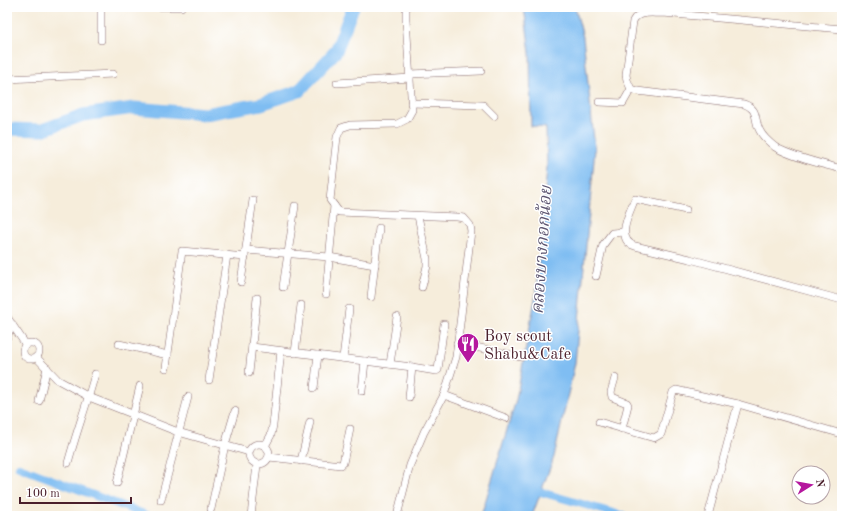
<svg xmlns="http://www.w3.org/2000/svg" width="849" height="523" font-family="'Old Standard TT','Noto Serif Thai',serif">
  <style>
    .water { fill: #7fbdf2; stroke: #646e8e }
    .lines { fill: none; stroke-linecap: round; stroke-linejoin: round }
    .canal { stroke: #7fbdf2; stroke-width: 8 }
    .river { stroke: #7fbdf2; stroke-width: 13 }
    .minor-casing { stroke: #866769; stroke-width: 8 }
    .minor { stroke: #fff; stroke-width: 7 }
    .labels { text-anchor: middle; stroke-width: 3; stroke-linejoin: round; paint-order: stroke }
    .poi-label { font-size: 16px; fill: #4a1f2b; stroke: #fff; text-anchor: start }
    .water-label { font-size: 17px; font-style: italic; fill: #5d5671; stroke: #fff }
  </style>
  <rect width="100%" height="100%" fill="#fff"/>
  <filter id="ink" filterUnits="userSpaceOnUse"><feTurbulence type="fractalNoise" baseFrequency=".025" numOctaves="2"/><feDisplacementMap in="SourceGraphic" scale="8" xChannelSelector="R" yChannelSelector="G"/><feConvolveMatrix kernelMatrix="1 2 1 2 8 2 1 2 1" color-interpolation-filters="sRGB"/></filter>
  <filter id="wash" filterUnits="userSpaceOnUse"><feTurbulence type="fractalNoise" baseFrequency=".012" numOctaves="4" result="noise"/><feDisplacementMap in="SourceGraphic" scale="16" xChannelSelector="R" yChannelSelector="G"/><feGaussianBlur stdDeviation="0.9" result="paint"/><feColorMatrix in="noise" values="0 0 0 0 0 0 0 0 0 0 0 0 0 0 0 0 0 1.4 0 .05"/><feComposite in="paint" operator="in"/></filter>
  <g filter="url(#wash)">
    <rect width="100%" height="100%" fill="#f6eddb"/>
    <polygon class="water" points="524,7 575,7 583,37 595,149 575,363 554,457 532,516 481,516 516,400 536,294 547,167 546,128 531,126 530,53"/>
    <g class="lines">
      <g class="canal">
        <polyline points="19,467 149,516"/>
        <polyline points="530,489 624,516"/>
      </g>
      <polyline class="river" points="7,129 42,130 83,115 134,108 205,114 261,104 299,91 336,51 353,7"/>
    </g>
  </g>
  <g filter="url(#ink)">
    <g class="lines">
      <g class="minor-casing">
        <g id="minor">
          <polyline points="101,7 101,40"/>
          <polyline points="138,7 181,7"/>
          <path d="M 842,29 L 663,13 C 653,14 638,10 633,21 L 626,75 L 627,80 L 631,89 L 637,91 L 744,104 C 760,110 753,119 760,131 C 763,137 770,143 775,147 C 792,157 822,164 842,169"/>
          <polyline points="410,74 481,71"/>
          <polyline points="7,79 113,74"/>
          <polyline points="337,83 410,78"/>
          <polyline points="599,102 623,103 631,89"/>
          <polyline points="411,103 483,105 494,116"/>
          <path d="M 686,210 L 635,199 L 634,201 C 629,214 615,240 635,246 L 690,259 L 842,300"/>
          <polyline points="418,216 427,259 427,266 422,287"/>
          <polyline points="246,250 329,257 375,265"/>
          <polyline points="596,276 603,245 612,233 624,232"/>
          <polyline points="241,282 253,200"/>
          <polyline points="283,287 295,206"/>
          <polyline points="326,294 334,206"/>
          <polyline points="371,297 379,228"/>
          <polyline points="7,317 26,345"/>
          <polyline points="7,337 12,324"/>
          <polyline points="457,343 521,357"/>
          <circle cx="31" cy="351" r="8"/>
          <polyline points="119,344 168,355"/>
          <polyline points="252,347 412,367 436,371 438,370 444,324"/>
          <polyline points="295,353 301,305"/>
          <polyline points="36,357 58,380 89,397 178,432 249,452"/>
          <polyline points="343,358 349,309"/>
          <polyline points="390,364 397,317"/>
          <polyline points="166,368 182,251 245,257"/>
          <polyline points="249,373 257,298"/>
          <polyline points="615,378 611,392 612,397 627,403 628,405 622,429"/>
          <polyline points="209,380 227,255"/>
          <polyline points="314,388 318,355"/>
          <polyline points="362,391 365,361"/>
          <polyline points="444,395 506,418"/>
          <polyline points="409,397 412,367"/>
          <polyline points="39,401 47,368"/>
          <polyline points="599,422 654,438 661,434 673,392 676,390 738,404 842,434"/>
          <circle cx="259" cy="454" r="10"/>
          <polyline points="265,446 271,435 273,425 281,351"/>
          <polyline points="269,457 341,465 343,463 350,429"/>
          <polyline points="301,461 310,422"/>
          <path d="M 68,463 C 76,433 87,404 95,374"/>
          <polyline points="117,483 140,386"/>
          <polyline points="161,500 188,397"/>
          <polyline points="211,509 225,445 235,411"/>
          <polyline points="251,516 257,465"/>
          <polyline points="397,516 410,465 424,432 444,395 456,357 471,231 470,225 464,218 457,217 339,212 330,200 337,137 341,128 350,125 397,124 407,119 412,110 406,20 406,7"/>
          <polyline points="708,516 738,404"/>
        </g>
      </g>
      <use href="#minor" class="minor"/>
    </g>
  </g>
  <defs>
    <g id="restaurant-pin" transform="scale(1.15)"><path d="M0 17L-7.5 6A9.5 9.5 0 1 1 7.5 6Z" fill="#b5179e" stroke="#fff"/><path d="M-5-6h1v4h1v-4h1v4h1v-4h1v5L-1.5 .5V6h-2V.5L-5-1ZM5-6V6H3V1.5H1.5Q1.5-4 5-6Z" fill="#fff"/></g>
  </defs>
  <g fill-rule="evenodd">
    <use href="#restaurant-pin" x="468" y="344"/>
  </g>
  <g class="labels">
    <g class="poi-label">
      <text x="484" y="341">Boy scout<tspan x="484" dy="18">Shabu&amp;Cafe</tspan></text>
    </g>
    <g class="water-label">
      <text transform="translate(541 250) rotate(-86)" y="6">คลองบางกอกน้อย</text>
    </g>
  </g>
  <rect width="849" height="523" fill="none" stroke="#fff" stroke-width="24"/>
  <g transform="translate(811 485) rotate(79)"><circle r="19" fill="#ffffff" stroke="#b7a5aa"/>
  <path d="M0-3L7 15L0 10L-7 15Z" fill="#b5179e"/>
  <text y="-6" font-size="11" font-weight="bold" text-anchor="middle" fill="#4a1f2b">N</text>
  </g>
  <path d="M20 497v6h111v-6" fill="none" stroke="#4a1f2b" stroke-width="2"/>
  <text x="26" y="497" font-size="12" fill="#4a1f2b" stroke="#ffffff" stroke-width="3" paint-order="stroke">100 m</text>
</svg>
